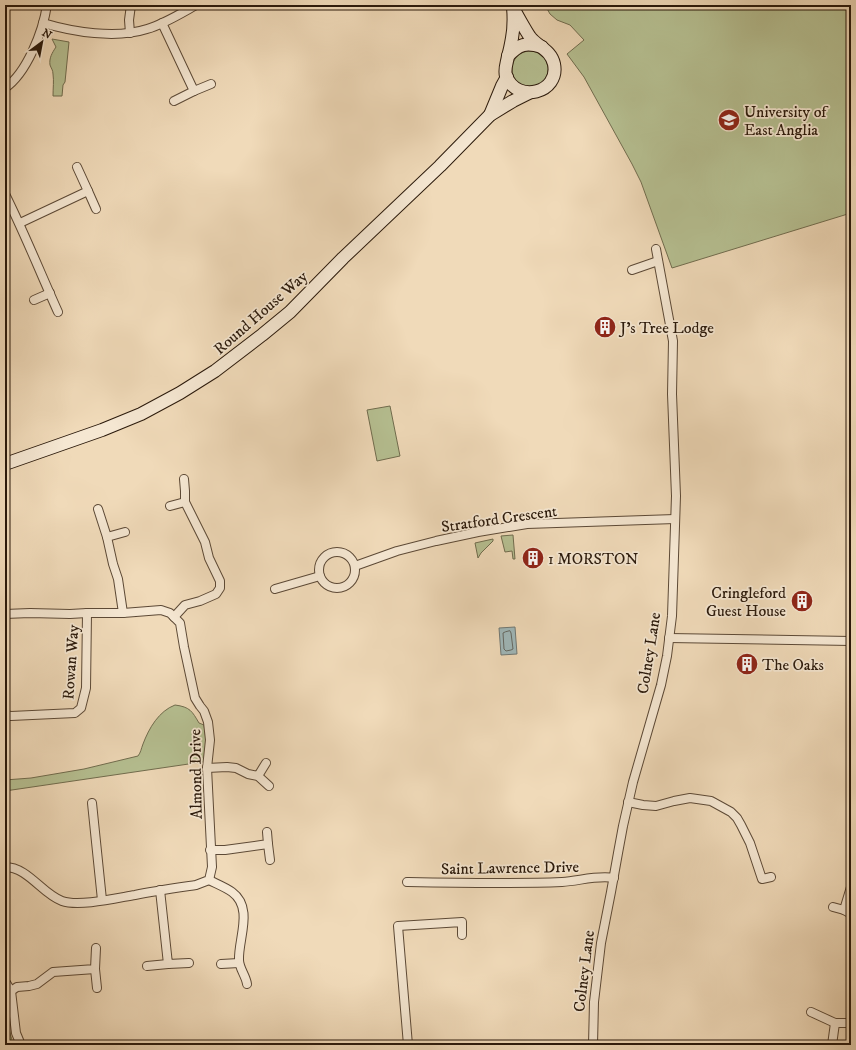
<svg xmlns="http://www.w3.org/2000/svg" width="856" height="1050" font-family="'IM FELL DW Pica',serif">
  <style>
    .green { fill: #b6c092; stroke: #706c4e }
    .water { fill: #9fb8ba; stroke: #707874 }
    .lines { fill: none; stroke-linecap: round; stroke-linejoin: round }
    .shore { stroke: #646862; stroke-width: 1 }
    .street-casing { stroke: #5c4936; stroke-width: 10 }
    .secondary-casing { stroke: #2a190b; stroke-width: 14 }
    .street { stroke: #f5e7d2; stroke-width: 8 }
    .secondary { stroke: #f5e7d2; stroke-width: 12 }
    .labels { text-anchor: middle; stroke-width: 3.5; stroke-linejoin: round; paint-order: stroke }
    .poi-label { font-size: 16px; fill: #2a190b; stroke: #f5e7d2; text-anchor: start }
    .street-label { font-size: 16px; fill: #2a190b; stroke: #f5e7d2 }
  </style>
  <rect width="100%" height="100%" fill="#f0dab9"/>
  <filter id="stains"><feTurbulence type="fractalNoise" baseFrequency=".005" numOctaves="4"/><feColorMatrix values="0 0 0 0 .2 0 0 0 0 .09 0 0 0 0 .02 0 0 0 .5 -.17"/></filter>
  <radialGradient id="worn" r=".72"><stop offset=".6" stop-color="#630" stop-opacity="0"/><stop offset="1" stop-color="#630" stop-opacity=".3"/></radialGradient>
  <g class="green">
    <polygon points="545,5 851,5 851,213 672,268 641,182 632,164 584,77 567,54 584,40 570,25 557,20 550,14"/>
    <path d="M 52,39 L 69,42 L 65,82 L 63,85 L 62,96 L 53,96 C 53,88 54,81 53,74 C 53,70 51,68 50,65 C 49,58 52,53 56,47 Z"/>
    <circle cx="530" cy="69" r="18"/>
    <polygon points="390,406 400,456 377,461 367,410"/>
    <polygon points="513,535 515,559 513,559 512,551 505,552 501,536"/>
    <polygon points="493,539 493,541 481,553 478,558 475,543"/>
    <path d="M 175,705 C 190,707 192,711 199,723 L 204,725 L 209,761 L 5,791 L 5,780 L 31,778 L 84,769 L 138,756 C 141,752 141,749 143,744 C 149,728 159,711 175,705 Z"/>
    <path d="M 5,1001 C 7,1016 8,1031 14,1045 L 5,1045 Z"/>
  </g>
  <polygon class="water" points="515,627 517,654 501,655 499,628"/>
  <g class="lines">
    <polygon class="shore" points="510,631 511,633 513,649 511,650 506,651 504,649 503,633 505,632"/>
    <g class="street-casing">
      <g id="street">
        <path d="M 43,23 C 73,32 116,39 147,29 C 164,24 180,14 196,5"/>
        <polyline points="162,23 194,91 211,84"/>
        <polyline points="130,33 129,20 131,5"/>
        <path d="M 5,88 C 27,73 43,31 47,5"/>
        <polyline points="174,101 194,91"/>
        <polyline points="88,191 96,209"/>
        <path d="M 5,194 C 24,232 40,272 58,312"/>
        <polyline points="20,223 88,191 77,167"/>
        <polyline points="632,270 658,261"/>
        <polyline points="34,300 50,293"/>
        <polyline points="170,506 185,502"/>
        <polyline points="98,509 107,537 113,564 118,579 123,613"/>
        <polyline points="107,537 125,532"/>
        <circle cx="337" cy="570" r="18"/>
        <polyline points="355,566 397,551 436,541 478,532 527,524 675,519"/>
        <polyline points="275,589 320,576"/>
        <path d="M 5,614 L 30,613 L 70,614 L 87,613 L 123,613 L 161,610 L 170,613 L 180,623 L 184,647 L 195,698 L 200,706 L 204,711 L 208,722 L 210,740 L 207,768 L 212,867 L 209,880 L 196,885 C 176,888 155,891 135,895 C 117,898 79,907 62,901 C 42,894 28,867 5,867"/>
        <polyline points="174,617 185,605 200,601 216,594 220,588 220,581 209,558 205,542 185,502 185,491 184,479"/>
        <polyline points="669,638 851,641"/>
        <polyline points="5,715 11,716 75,713 81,708 86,688 87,613"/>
        <polyline points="207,768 227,767 236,768 248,774 258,776 269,786"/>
        <polyline points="258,776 266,763"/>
        <polyline points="628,802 643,805 656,806 674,801 690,798 711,801 731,812 737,818 741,825 750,843 762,879 771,877"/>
        <polyline points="92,803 102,900"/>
        <polyline points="268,844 270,860"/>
        <polyline points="210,850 225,850 268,844 267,832"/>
        <path d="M 209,880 C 217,884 225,887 232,892 C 254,908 238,939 239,960 C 239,968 246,976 247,984"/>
        <path d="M 407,882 C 459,883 510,884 562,882 C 579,881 597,875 614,878"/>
        <polyline points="851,887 844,910 851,914"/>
        <polyline points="160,890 168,964 189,963"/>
        <polyline points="833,907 844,910"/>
        <polyline points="221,964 239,963"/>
        <polyline points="147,966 168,964"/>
        <polyline points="95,969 97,988"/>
        <polyline points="5,981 11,991 16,1033 21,1045"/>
        <polyline points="11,991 17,987 29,986 37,984 53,972 95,969 96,948"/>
        <polyline points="811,1012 835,1023 832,1045"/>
        <polyline points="835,1023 851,1023"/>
        <polyline points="408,1045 398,926 462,922 462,935"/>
        <polyline points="593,1045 594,1002 601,943 611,892 618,853 623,826 633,782 661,685 667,656 672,616 676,496 672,394 673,341 656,249"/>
      </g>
    </g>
    <g class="secondary-casing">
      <g id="secondary">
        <path d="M 512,5 C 515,12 526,31 530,37 C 538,47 551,50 554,64 C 560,93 517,104 506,76 C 504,69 507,63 508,56 C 510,50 511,44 512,38 C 514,27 514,18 513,7"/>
        <path d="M 508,56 C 519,44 526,42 542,47"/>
        <polyline points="490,115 502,86 507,77"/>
        <polyline points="5,464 102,430 141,414 180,393 215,371 262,335 290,312 343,258 440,166 490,115 513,101 529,93"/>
      </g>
    </g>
    <use href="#street" class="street"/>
    <use href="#secondary" class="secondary"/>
  </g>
  <defs>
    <g id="university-disc" transform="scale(1.15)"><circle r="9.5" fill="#8f2418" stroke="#f5e7d2"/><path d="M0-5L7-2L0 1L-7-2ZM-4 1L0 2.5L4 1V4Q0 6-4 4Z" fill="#fff"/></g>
    <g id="building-disc" transform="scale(1.15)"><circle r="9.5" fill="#8f2418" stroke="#f5e7d2"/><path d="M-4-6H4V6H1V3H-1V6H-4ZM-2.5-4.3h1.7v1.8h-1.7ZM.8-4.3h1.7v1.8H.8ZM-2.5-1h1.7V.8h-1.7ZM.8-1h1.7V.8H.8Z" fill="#fff"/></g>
  </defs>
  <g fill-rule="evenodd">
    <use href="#university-disc" x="729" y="120"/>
    <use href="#building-disc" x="605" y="327"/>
    <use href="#building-disc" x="533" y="558"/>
    <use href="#building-disc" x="802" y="601"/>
    <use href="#building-disc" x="747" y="664"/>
  </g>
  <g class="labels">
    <g class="poi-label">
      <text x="744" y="117">University of<tspan x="744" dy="18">East Anglia</tspan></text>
      <text x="620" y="333">J’s Tree Lodge</text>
      <text x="548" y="564">1 MORSTON</text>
      <text x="786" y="598" text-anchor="end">Cringleford<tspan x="786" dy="18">Guest House</tspan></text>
      <text x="762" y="670">The Oaks</text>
    </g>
    <g class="street-label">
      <text transform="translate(260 312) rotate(-41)" y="6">Round House Way</text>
      <text transform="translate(499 518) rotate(-8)" y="6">Stratford Crescent</text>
      <text transform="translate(648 653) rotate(-81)" y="6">Colney Lane</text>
      <text transform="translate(70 662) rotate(-86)" y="6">Rowan Way</text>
      <text transform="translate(195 774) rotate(-91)" y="6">Almond Drive</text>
      <text transform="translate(510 867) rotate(-1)" y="6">Saint Lawrence Drive</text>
      <text transform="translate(583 971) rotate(-83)" y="6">Colney Lane</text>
    </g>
  </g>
  <rect width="856" height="1050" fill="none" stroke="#f0dab9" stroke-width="20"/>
  <rect x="6" y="6" width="844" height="1038" fill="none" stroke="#2a190b" stroke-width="2"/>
  <rect x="10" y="10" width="836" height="1030" fill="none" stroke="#2a190b"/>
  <g transform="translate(42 42) rotate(32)" stroke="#f5e7d2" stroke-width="3" paint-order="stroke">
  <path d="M0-3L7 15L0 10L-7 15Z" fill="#2a190b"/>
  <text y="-6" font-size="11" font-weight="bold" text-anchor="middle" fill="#2a190b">N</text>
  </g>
  <rect width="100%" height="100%" filter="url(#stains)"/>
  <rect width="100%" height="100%" fill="url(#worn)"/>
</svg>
